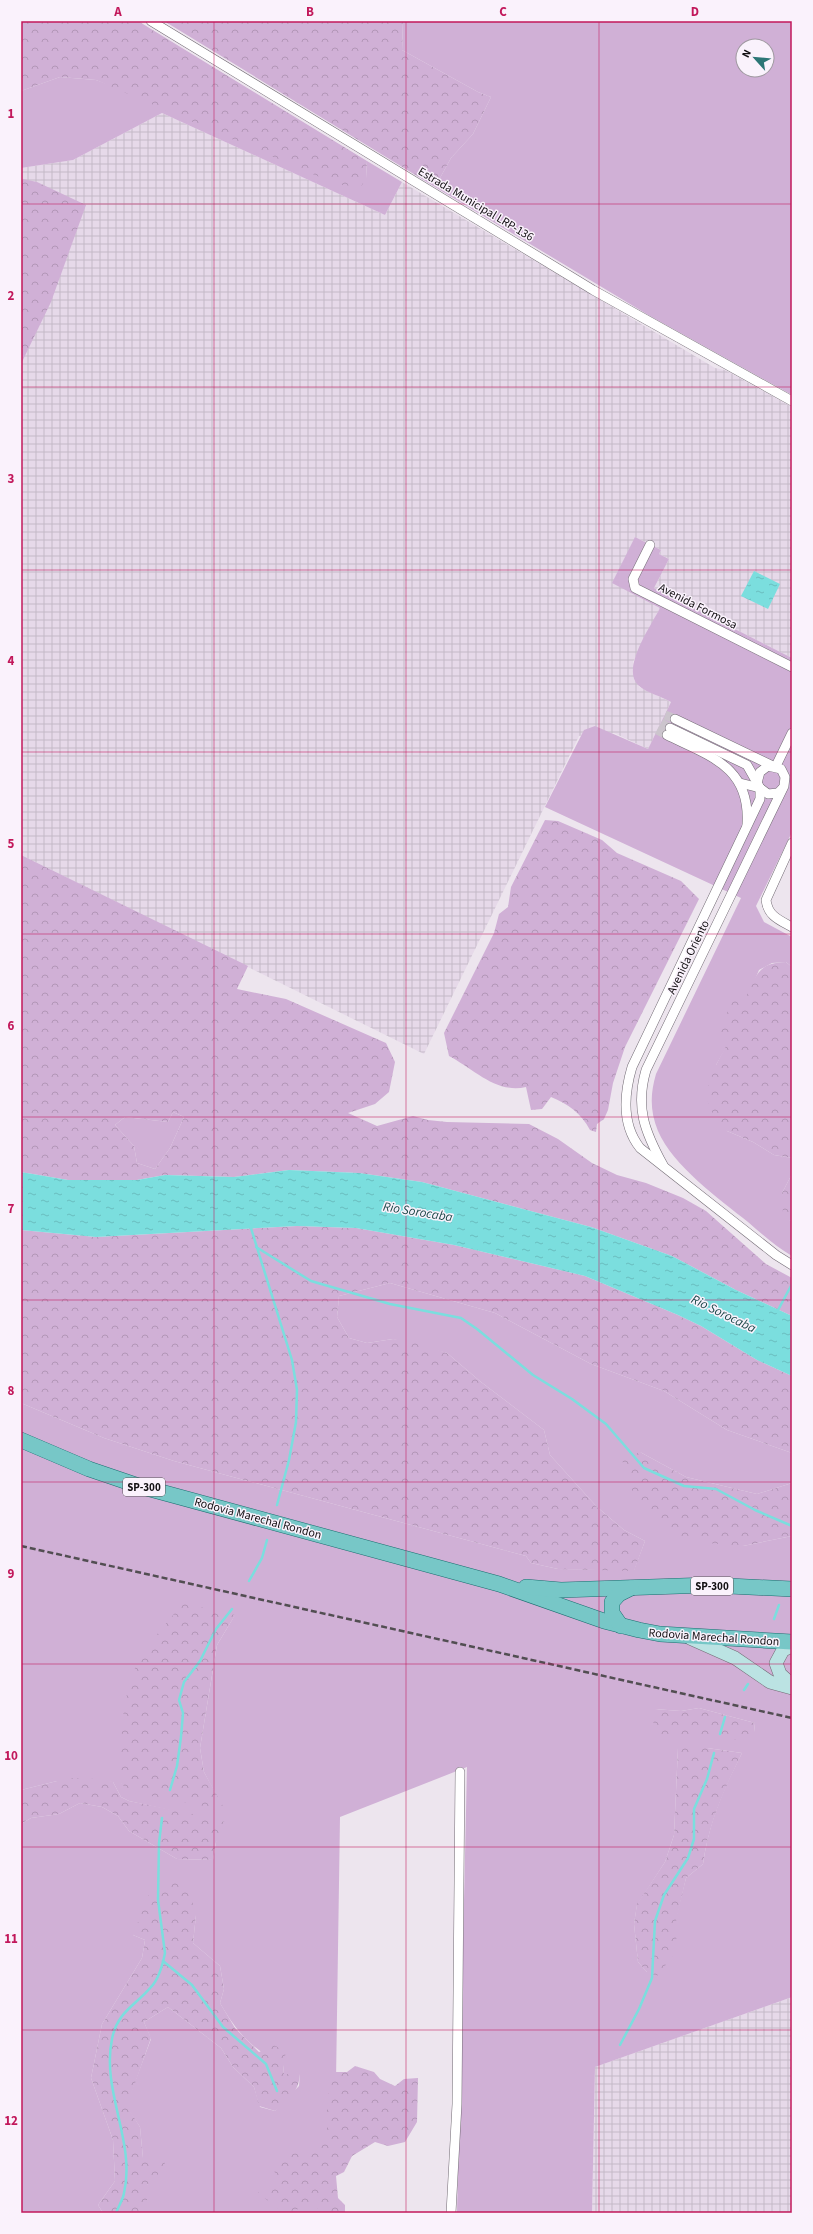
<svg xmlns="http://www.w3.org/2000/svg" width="813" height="2234" font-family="'Source Sans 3',sans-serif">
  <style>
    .industrial { fill: url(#industrial-grid) }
    .green { fill: #d0b0d6; fill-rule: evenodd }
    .forest { fill: url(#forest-crowns); fill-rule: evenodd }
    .water { fill: url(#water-ripples) }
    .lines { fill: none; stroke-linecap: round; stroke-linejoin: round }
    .stream { stroke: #7bdede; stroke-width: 2.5 }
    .street-tunnel { stroke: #ccc5cd; stroke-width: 9; stroke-dasharray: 9 4.5; stroke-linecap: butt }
    .street-casing { stroke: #726b74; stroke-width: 10 }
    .secondary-casing { stroke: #726b74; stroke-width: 14 }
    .primary-casing { stroke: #1a6e6f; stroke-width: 16 }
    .street { stroke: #fff; stroke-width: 9 }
    .secondary { stroke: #bbe3e3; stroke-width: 13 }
    .primary { stroke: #77c7c7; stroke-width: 15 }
    .rail { stroke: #524e52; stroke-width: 2.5; stroke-dasharray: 6 3; stroke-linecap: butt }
    .grid { fill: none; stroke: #c2185b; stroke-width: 1; stroke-opacity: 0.55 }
    .labels { text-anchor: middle; stroke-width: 3; stroke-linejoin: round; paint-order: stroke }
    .shield { fill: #faf2fc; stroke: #585459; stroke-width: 1 }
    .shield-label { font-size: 11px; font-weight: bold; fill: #131013 }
    .street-label { font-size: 12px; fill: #131013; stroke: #faf2fc }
    .water-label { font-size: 13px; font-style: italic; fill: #1b4848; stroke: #faf2fc }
    .neatline { fill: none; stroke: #c2185b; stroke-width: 1.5 }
    .grid-label { font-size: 13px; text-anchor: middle; font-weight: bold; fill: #c2185b }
  </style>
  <defs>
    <pattern id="industrial-grid" width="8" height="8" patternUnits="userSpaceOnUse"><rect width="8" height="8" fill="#e6d9e9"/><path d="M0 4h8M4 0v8" fill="none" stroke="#c4b9c7"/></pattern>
    <pattern id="forest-crowns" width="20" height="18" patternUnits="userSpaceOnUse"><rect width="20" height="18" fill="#d0b0d6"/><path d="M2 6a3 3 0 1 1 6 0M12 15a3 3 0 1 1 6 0" fill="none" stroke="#b296b7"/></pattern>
    <pattern id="water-ripples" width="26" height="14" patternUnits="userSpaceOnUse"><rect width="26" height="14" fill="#7bdede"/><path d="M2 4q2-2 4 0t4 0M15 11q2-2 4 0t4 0" fill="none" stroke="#69bdbe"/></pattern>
  </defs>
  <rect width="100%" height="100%" fill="#ede5ee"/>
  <g class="industrial">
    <polygon points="162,113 385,215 402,182 715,368 725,370 792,407 792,658 654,588 669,559 659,554 661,550 635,537 660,608 633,662 639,687 671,702 648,749 614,733 579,736 424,1054 21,855 21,168 73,160"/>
    <polygon points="792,1997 792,2213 592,2213 595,2067"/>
  </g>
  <g class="green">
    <path d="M 403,21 L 792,21 L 792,395 L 650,316 L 435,187 L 451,158 L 473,134 L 491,97 L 478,92 L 402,50 ZM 743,46 L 767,46 L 767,70 L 743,70 Z"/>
    <polygon points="60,77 96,80 366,178 367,161 402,182 385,215 162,113 73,160 21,168 21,91"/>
    <path d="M 635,537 L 661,550 L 659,554 L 669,559 L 654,588 L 792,658 L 792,832 L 756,906 L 764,922 L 792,937 L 792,967 L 786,962 L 772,963 L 759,970 L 728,1044 L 716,1065 L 727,1131 L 753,1142 L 774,1155 L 792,1158 L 792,1174 L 782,1193 L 790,1221 L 792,1220 L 792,1256 C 776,1247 762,1234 748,1222 C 719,1199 673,1166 658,1131 C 650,1112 650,1094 656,1074 L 741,898 L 545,807 L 584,730 L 595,726 L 648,749 L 671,702 C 661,696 646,693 638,685 C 621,668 651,626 660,608 L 612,583 Z"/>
    <polygon points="173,1112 184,1117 170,1148 155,1169 137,1163 134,1146 115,1125 125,1117 168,1122"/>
    <path d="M 390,1283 L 495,1313 L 591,1364 L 664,1391 L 727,1430 L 792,1453 L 792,1483 L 757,1494 L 686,1477 L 640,1452 L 743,1546 L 792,1536 L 792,1997 L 595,2067 L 592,2213 L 457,2213 L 467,1767 L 340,1817 L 334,2213 L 147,2213 L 147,2185 L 163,2158 L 143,2158 L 140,2127 L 126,2106 L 151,2039 L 144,2022 L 168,2007 L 221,2048 L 233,2067 L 254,2087 L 260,2107 L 275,2111 L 299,2086 L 300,2074 L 284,2074 L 283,2065 C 251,2048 238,2034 220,2003 L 224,1989 L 220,1966 L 193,1943 L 196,1915 L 133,1935 L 145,1940 L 142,1958 L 102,2024 L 91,2078 L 113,2140 L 115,2181 L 98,2205 L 103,2213 L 21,2213 L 21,1824 L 31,1818 L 59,1814 L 80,1803 L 102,1807 L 118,1816 L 129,1831 L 177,1859 L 213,1860 L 216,1842 L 224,1822 L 129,1801 L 121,1797 L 113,1782 L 57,1781 L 21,1790 L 21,1403 L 104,1438 L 174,1461 L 526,1556 L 531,1563 L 558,1569 L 634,1570 L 645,1541 L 624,1530 L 597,1507 L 550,1455 L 544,1430 L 481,1382 L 447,1353 L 393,1339 L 367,1343 L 349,1338 L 337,1317 L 339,1296 ZM 235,1615 L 217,1645 L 200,1748 L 204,1772 L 223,1808 L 121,1783 ZM 699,1708 L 755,1723 L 754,1732 L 654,1709 L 681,1711 ZM 678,1748 L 707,1748 L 742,1753 C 723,1790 709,1822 703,1864 L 686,1878 L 673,1930 L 647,1972 L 638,1962 L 634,1924 L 637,1905 L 665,1862 L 674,1835 Z"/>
  </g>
  <g class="forest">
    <polygon points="21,21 138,21 367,161 366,178 361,187 342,185 324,179 96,80 60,77 21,91"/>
    <polygon points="164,21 403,21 402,50 478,92 491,97 473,134 451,158 435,187"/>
    <polygon points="23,179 37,182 86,205 51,302 21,364 21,183"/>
    <path d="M 545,820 L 558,821 L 602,840 L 617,853 L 681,881 L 699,899 L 625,1047 L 613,1083 L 608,1110 L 604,1119 L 597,1124 L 596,1132 L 590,1130 C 581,1113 568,1104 551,1097 L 542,1109 L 531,1110 L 526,1087 C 496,1094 474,1069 449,1056 L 444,1033 L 494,933 L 499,914 L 508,907 L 511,887 Z"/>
    <path d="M 21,855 L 248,966 L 237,989 L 286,999 L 386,1043 L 395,1062 L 389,1092 L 375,1104 L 348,1113 L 377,1126 L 413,1116 L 428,1120 L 447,1122 L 529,1124 L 558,1139 L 592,1163 L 617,1175 L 646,1183 L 683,1198 L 706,1211 L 766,1264 L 792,1278 L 792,1316 L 736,1290 L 672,1256 L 591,1227 L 422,1182 L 359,1173 L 289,1170 L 234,1177 L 165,1175 L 137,1180 L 68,1180 L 21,1172 ZM 173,1112 L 184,1117 L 170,1148 L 155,1169 L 137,1163 L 134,1146 L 115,1125 L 125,1117 L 168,1122 Z"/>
    <path d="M 786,962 L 792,967 L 792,1158 L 774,1155 L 753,1142 L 727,1131 L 714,1117 L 705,1094 L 716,1065 L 727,1044 L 719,1030 L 734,998 L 746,997 C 757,974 758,963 786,962 Z"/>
    <polygon points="792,1174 792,1220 790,1221 783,1215 782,1193"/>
    <polygon points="297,1226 356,1228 454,1245 585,1276 678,1315 701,1326 757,1360 792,1376 792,1453 727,1430 664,1391 591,1364 495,1313 390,1283 339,1296 337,1317 349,1338 367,1343 393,1339 412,1341 447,1353 481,1382 544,1430 550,1455 597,1507 624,1530 645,1541 634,1571 558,1569 531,1563 526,1556 174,1461 104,1438 21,1403 21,1230 96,1237"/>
    <polygon points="640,1452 686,1477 757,1494 792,1483 792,1536 743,1546 707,1543 676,1535 651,1514 633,1493 622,1460"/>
    <path d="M 183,1603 L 235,1615 L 217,1645 L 200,1748 L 204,1772 L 224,1808 L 214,1808 L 130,1792 L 121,1783 C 121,1748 120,1713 131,1679 C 138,1654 166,1624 183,1603 Z"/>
    <polygon points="699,1708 755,1723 754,1732 749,1740 666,1737 653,1734 654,1709 681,1711"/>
    <path d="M 678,1748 L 707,1748 L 742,1753 C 724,1790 709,1822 703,1864 L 686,1878 L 674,1930 L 677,1941 L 672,1957 L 657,1976 L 647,1972 L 638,1962 L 634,1924 L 637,1904 L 665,1862 L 674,1835 Z"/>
    <polygon points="69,1778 98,1779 113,1782 121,1797 129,1801 212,1818 225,1822 227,1833 216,1842 213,1860 177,1859 129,1831 118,1816 102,1807 80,1803 59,1814 31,1818 21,1824 21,1790"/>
    <path d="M 163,1879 L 174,1880 L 189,1890 L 196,1915 L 193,1943 L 220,1966 L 224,1989 L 220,2003 L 235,2028 L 259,2052 L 274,2045 L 286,2052 L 283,2065 L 284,2074 L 300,2074 C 299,2091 289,2101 275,2111 L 259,2106 L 254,2087 L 233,2067 L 221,2048 L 168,2007 L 144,2022 L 151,2038 L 127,2106 L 140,2127 L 143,2158 L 163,2158 L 166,2167 L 147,2185 L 147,2213 L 103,2213 L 98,2205 L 115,2181 L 113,2140 L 91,2078 L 102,2024 L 142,1958 L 145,1940 L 133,1935 L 149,1893 Z"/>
    <polygon points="355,2066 374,2072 380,2079 395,2086 404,2079 418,2078 417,2122 405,2142 388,2146 375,2142 352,2156 344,2172 336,2176 338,2198 345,2205 345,2213 324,2213 313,2205 284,2213 258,2193 260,2184 285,2192 273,2169 283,2156 314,2149 327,2140 327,2098 335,2072 347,2072"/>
  </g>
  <g class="water">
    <polygon points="754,571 780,584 768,609 741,596"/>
    <polygon points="289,1170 359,1173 422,1182 591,1227 672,1256 736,1290 792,1316 792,1376 757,1360 701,1326 678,1315 585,1276 454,1245 356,1228 297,1226 96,1237 21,1230 21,1172 68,1180 137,1180 165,1175 234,1177"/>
  </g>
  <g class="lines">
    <g class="stream">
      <polyline points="250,1225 292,1360 297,1390 296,1422 289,1460 277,1505"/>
      <polyline points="256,1247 311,1281 390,1304 461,1318 477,1329 533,1375 572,1399 606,1424 644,1468 684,1486 716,1489 755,1510 792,1526"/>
      <polyline points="777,1312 792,1284"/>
      <polyline points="249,1581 262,1558 267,1540"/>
      <polyline points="774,1619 779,1605"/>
      <polyline points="744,1690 748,1684"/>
      <polyline points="720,1734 725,1717"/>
      <polyline points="170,1790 177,1766 181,1737 183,1713 179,1700 184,1682 200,1661 216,1629 232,1609"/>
      <polyline points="163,1961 192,1985 223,2027 266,2064 277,2091"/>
      <polyline points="620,2045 639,2009 652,1978 655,1921 664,1895 688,1858 694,1839 694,1809 707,1779 714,1753"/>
      <path d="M 116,2213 C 118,2207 123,2200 124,2193 C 136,2142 101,2091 112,2039 C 117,2012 135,2006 151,1987 C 159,1979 163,1963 165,1953 L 158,1900 L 159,1843 L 162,1818"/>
    </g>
    <g class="street-tunnel">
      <polyline points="665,715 675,719"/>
      <polyline points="661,723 670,728"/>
      <polyline points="657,730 667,735"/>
    </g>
    <g class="street-casing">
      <g id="street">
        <polyline points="151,21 593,290 792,401"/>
        <polyline points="650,545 633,579 635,588 792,667"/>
        <polyline points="675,719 773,766"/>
        <path d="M 670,728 L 747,765 L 760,788 L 760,799 L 632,1067 C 624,1094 621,1124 640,1148 L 776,1255 L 792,1265"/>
        <path d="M 667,735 C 710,756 751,767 747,825"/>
        <polyline points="776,766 792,733"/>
        <polyline points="740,783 760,788 768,794 778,793 782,789"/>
        <path d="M 792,843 L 766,900 C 768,916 779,920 792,927"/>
        <path d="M 663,1165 C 645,1132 635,1108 646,1070 L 784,786 L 785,777 L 781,769 L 768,766 L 760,772 L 757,783"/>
        <polyline points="451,2213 457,2104 460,1772"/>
      </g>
    </g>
    <g class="secondary-casing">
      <g id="secondary">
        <polyline points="690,1638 735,1658 770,1682 792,1688"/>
        <polyline points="792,1646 783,1650 776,1663 780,1674 792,1685"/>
      </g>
    </g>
    <g class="primary-casing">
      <g id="primary">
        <polyline points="21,1440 89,1469 139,1486 499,1584 604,1621 639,1630 660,1634 792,1642"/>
        <polyline points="526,1587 561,1590 709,1585 792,1589"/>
        <polyline points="621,1626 612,1613 612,1602 619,1594 631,1588"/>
      </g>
    </g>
    <use href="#street" class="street"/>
    <use href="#secondary" class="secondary"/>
    <use href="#primary" class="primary"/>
    <polyline class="rail" points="21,1546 792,1718"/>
  </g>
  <path class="grid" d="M 214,21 L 214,2213M 406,21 L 406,2213M 599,21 L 599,2213M 21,204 L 792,204M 21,387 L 792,387M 21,570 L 792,570M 21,752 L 792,752M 21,934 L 792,934M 21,1117 L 792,1117M 21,1300 L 792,1300M 21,1482 L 792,1482M 21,1664 L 792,1664M 21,1847 L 792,1847M 21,2030 L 792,2030"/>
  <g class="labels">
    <g class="shield">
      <rect x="123" y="1478" width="42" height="18" rx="3"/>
      <rect x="691" y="1577" width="42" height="18" rx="3"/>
    </g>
    <g class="shield-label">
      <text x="144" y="1491">SP-300</text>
      <text x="712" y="1590">SP-300</text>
    </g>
    <g class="street-label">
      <text transform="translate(476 204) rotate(31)" y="4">Estrada Municipal LRP-136</text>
      <text transform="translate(698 606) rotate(27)" y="4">Avenida Formosa</text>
      <text transform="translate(688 957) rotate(-64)" y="4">Avenida Oriento</text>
      <text transform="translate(258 1518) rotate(15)" y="4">Rodovia Marechal Rondon</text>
      <text transform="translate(714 1637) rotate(4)" y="4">Rodovia Marechal Rondon</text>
    </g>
    <g class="water-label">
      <text transform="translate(418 1211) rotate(9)" y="5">Rio Sorocaba</text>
      <text transform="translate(724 1313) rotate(26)" y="5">Rio Sorocaba</text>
    </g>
  </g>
  <rect width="813" height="2234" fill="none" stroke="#faf2fc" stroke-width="44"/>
  <g transform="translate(755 58) rotate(297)"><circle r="19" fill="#faf2fc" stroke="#9e989f"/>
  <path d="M0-3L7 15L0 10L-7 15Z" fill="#2c7676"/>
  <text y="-6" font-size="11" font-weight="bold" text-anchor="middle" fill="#131013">N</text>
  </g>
  <rect x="22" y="22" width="769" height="2190" class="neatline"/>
  <g class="grid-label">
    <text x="118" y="16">A</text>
    <text x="310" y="16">B</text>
    <text x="503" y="16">C</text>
    <text x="695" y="16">D</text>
    <text x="11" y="118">1</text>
    <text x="11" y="300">2</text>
    <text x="11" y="483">3</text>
    <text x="11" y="665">4</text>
    <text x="11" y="848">5</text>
    <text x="11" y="1030">6</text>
    <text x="11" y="1213">7</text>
    <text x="11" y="1395">8</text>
    <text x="11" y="1578">9</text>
    <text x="11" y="1760">10</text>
    <text x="11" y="1943">11</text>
    <text x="11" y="2125">12</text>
  </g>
</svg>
